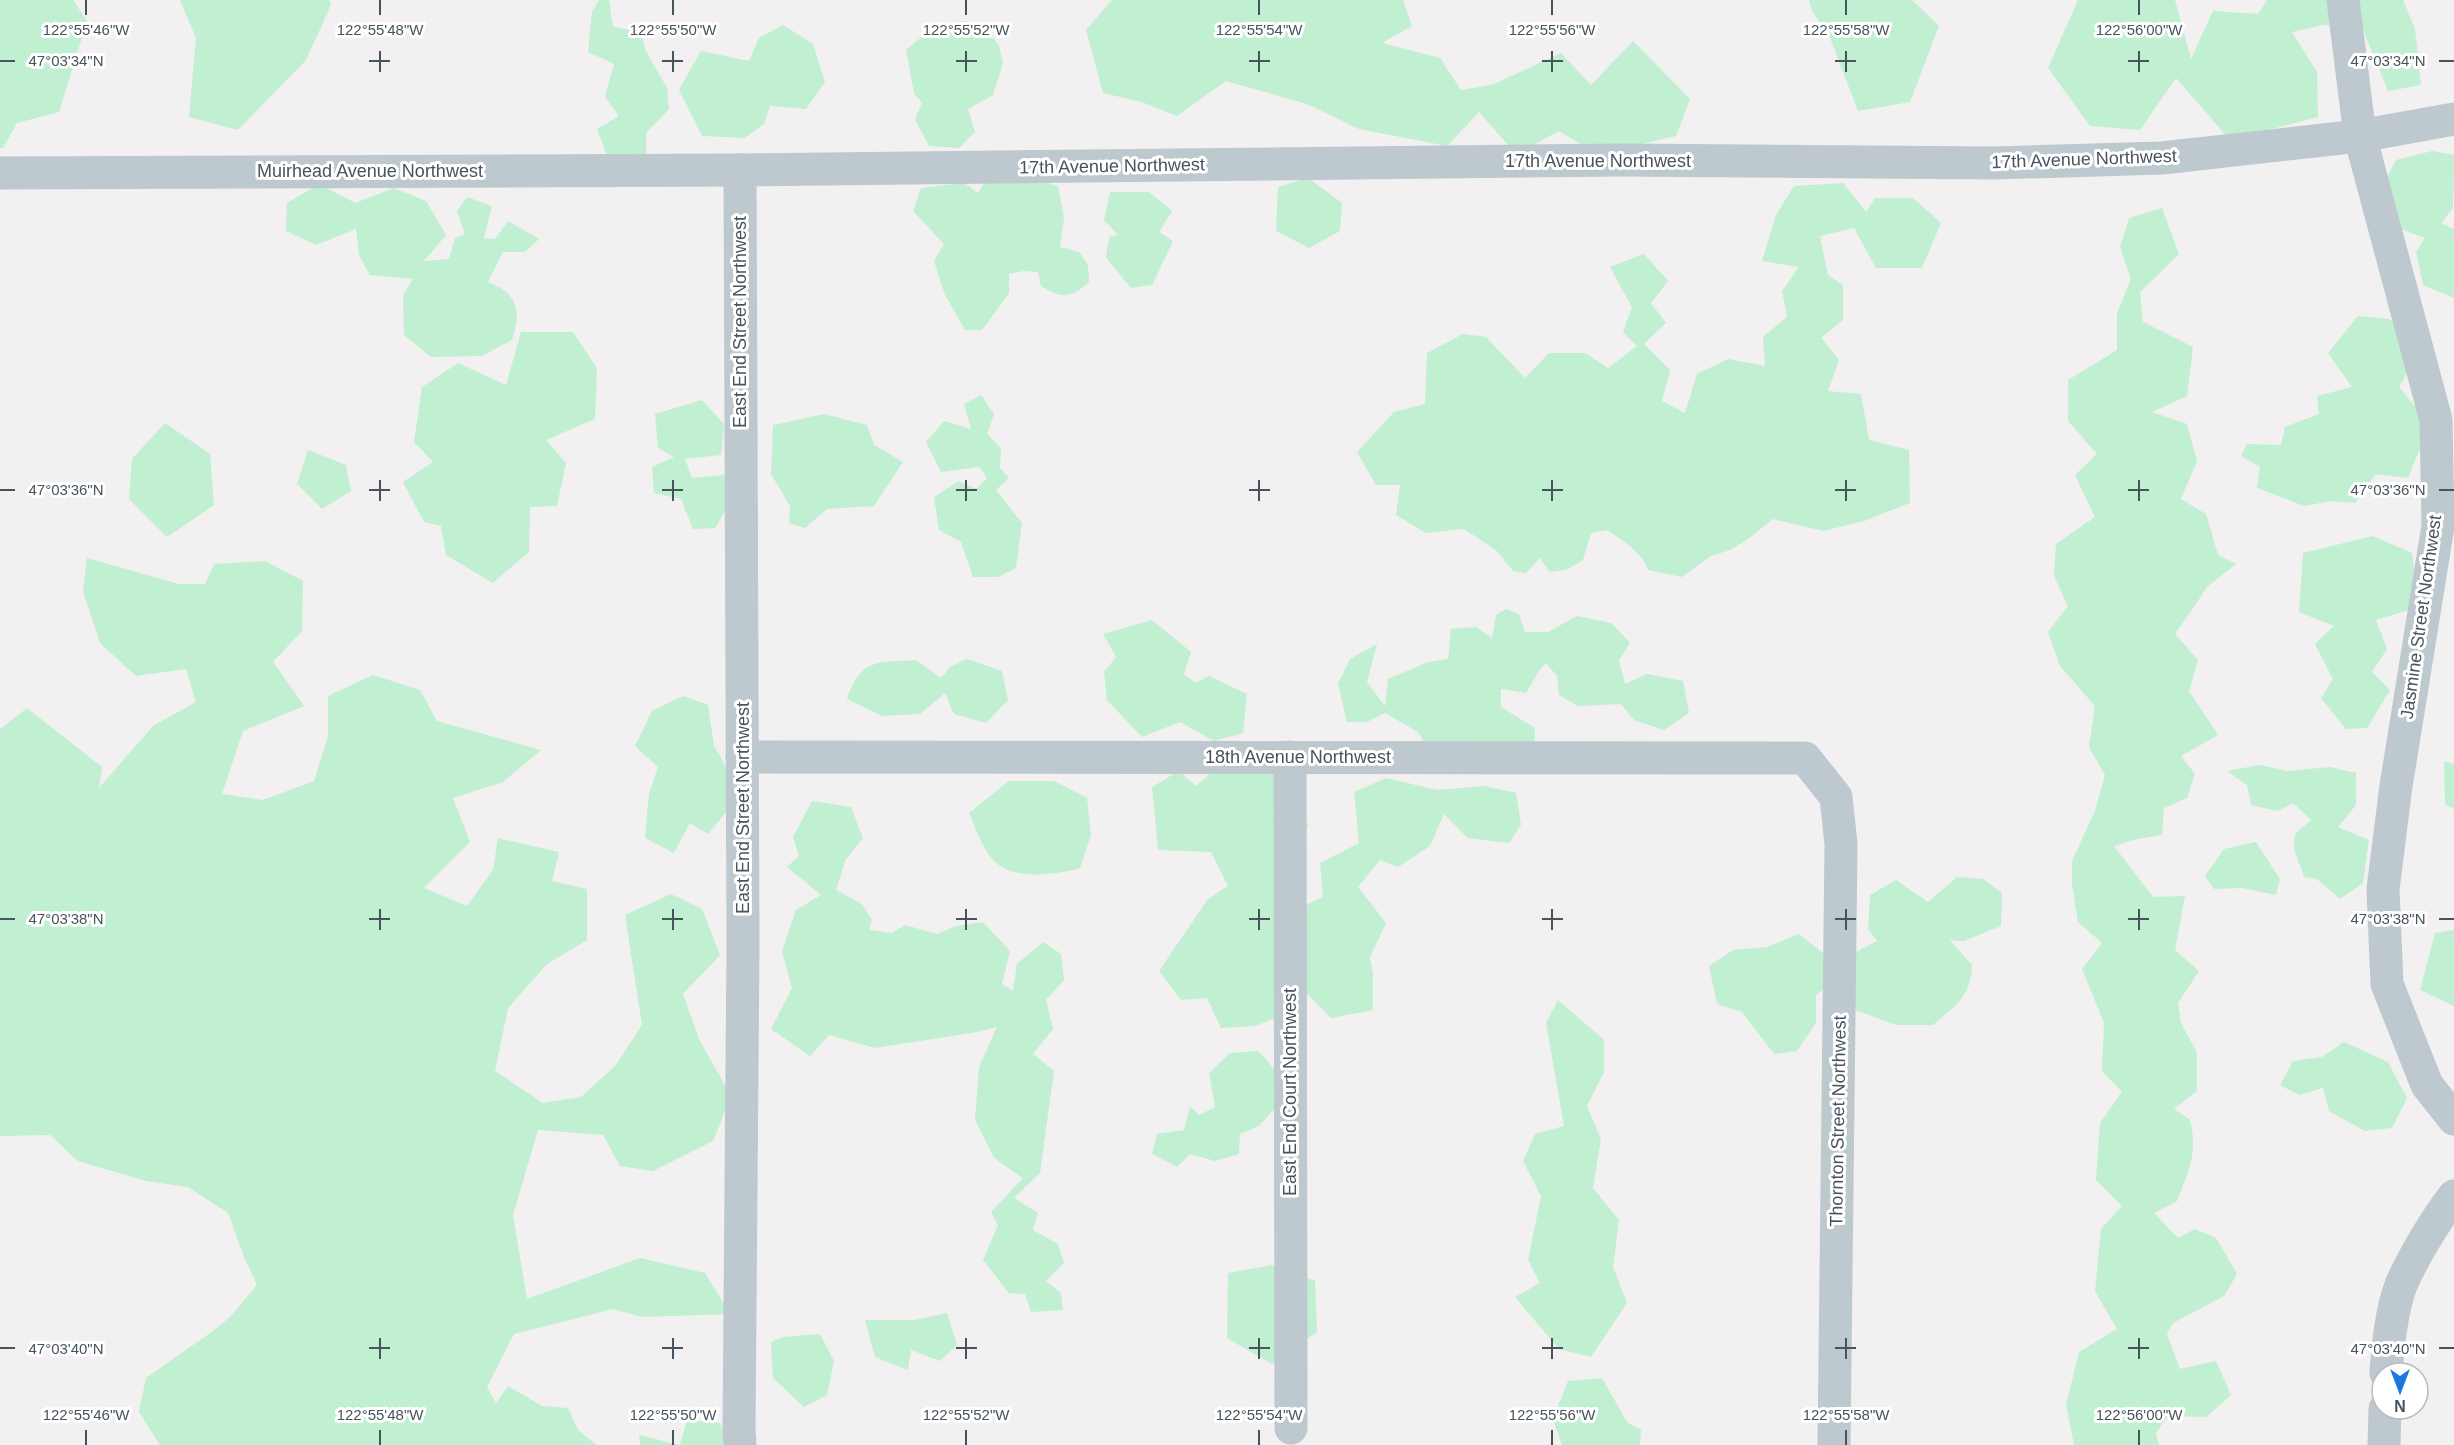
<svg xmlns="http://www.w3.org/2000/svg" width="2454" height="1445" viewBox="0 0 2454 1445" font-family="Arial,sans-serif">
  <style>
    .green { fill: #c0efd1 }
    .lines { fill: none; stroke-linecap: round; stroke-linejoin: round }
    .minor { stroke: #bec8cf; stroke-width: 33 }
    .ticks { fill: none; stroke: #48545d; stroke-width: 2 }
    .labels { text-anchor: middle; dominant-baseline: central; stroke-width: 6; stroke-linejoin: round; paint-order: stroke }
    .street-label { font-size: 18px; fill: #48545d; stroke: #fff }
    .ticks-label { font-size: 15px; text-anchor: middle; fill: #48545d; stroke: #fff; stroke-width: 6; stroke-linejoin: round; paint-order: stroke }
  </style>
  <rect width="100%" height="100%" fill="#f2f0f0"/>
  <g class="green">
    <path d="M 0,0 L 73,0 L 87,21 L 59,112 L 17,123 L 3,148 L 0,148 Z"/>
    <path d="M 180,0 L 329,0 L 331,5 L 306,60 L 238,130 L 189,117 L 196,38 Z"/>
    <path d="M 599,0 L 609,0 L 613,27 L 641,32 L 645,49 L 667,88 L 669,109 L 646,133 L 646,158 L 608,158 L 597,129 L 619,116 L 605,97 L 614,64 L 588,52 L 592,12 Z"/>
    <path d="M 1112,0 L 1403,0 L 1412,26 L 1382,43 L 1440,58 L 1461,90 L 1492,85 L 1561,53 L 1591,85 L 1633,41 L 1690,99 L 1676,136 L 1597,154 L 1559,131 L 1516,154 L 1479,112 L 1447,146 L 1359,129 L 1307,104 L 1226,81 L 1177,116 L 1142,102 L 1103,93 L 1086,30 Z"/>
    <path d="M 1809,0 L 1912,0 L 1939,26 L 1910,102 L 1858,111 L 1829,35 L 1812,11 Z"/>
    <path d="M 2078,0 L 2175,0 L 2191,59 L 2213,11 L 2258,14 L 2267,0 L 2403,0 L 2415,29 L 2421,85 L 2388,91 L 2361,25 L 2323,25 L 2292,32 L 2317,72 L 2318,117 L 2230,140 L 2176,78 L 2140,130 L 2090,126 L 2048,68 Z"/>
    <path d="M 962,21 L 979,23 L 999,45 L 1003,63 L 993,95 L 968,109 L 975,132 L 959,148 L 929,146 L 915,119 L 922,103 L 914,93 L 906,50 L 937,24 Z"/>
    <path d="M 783,25 L 813,44 L 825,82 L 806,109 L 770,106 L 764,124 L 745,138 L 702,136 L 679,90 L 701,51 L 749,61 L 759,38 Z"/>
    <path d="M 2432,151 L 2454,155 L 2453,208 L 2441,223 L 2454,229 L 2454,298 L 2423,285 L 2416,252 L 2425,238 L 2395,227 L 2382,187 L 2396,160 Z"/>
    <path d="M 1019,174 L 1058,186 L 1064,218 L 1060,247 L 1079,252 L 1088,265 L 1089,282 C 1071,298 1061,299 1041,286 L 1038,272 L 1024,271 L 1009,274 L 1009,293 L 982,330 L 965,330 L 945,295 L 934,261 L 944,244 L 913,211 L 921,188 L 964,183 L 978,193 L 985,182 Z"/>
    <path d="M 1308,178 L 1342,203 L 1340,231 L 1309,248 L 1276,231 L 1278,187 Z"/>
    <path d="M 1843,183 L 1866,212 L 1875,198 L 1913,198 L 1941,223 L 1922,268 L 1876,268 L 1854,228 L 1820,236 L 1828,275 L 1843,285 L 1843,320 L 1821,338 L 1839,360 L 1828,391 L 1861,394 L 1869,440 L 1909,450 L 1910,503 L 1864,521 L 1823,531 L 1773,519 L 1748,539 L 1730,550 L 1711,556 L 1682,577 L 1648,570 C 1642,552 1622,540 1607,530 L 1591,533 L 1583,560 L 1566,570 L 1550,572 L 1540,558 L 1526,573 L 1513,571 L 1496,550 L 1464,529 L 1426,533 L 1396,515 L 1400,485 L 1376,485 L 1357,452 L 1394,412 L 1425,404 L 1427,353 L 1463,334 L 1486,337 L 1525,378 L 1549,353 L 1585,353 L 1608,368 L 1637,346 L 1623,332 L 1632,307 L 1610,267 L 1644,254 L 1668,281 L 1651,303 L 1666,323 L 1644,344 L 1670,370 L 1662,401 L 1685,413 L 1697,374 L 1728,359 L 1765,366 L 1763,337 L 1787,317 L 1782,291 L 1799,267 L 1762,261 L 1776,215 L 1794,186 Z"/>
    <path d="M 319,184 L 355,203 L 394,188 L 426,201 L 446,235 L 424,261 L 449,259 L 455,238 L 465,234 L 457,211 L 467,197 L 492,206 L 484,238 L 495,239 L 508,221 L 539,239 L 525,252 L 503,252 L 488,282 C 493,285 501,287 505,291 C 521,305 518,322 512,340 L 482,356 L 431,357 L 404,335 L 403,295 L 413,279 L 370,275 L 359,255 L 356,229 L 316,245 L 286,231 L 287,203 Z"/>
    <path d="M 1110,192 L 1149,192 L 1172,211 L 1159,232 L 1173,241 L 1152,285 L 1131,288 L 1106,258 L 1109,237 L 1118,235 L 1104,220 Z"/>
    <path d="M 2162,208 L 2179,254 L 2140,292 L 2143,322 L 2193,347 L 2187,396 L 2152,412 L 2187,424 L 2197,461 L 2181,499 L 2206,514 L 2218,555 L 2236,564 L 2208,586 L 2175,634 L 2198,660 L 2189,691 L 2218,735 L 2181,756 L 2195,774 L 2187,798 L 2164,808 L 2162,835 L 2133,840 L 2114,846 L 2153,897 L 2185,896 L 2175,950 L 2199,971 L 2178,1003 L 2181,1023 L 2197,1053 L 2197,1091 L 2174,1109 L 2190,1120 C 2198,1153 2189,1170 2177,1201 L 2154,1213 L 2178,1238 L 2195,1229 L 2216,1238 L 2237,1274 L 2224,1296 L 2173,1323 L 2167,1334 L 2180,1369 L 2216,1361 L 2231,1395 L 2206,1417 L 2168,1416 L 2156,1433 L 2159,1445 L 2074,1445 L 2066,1405 L 2079,1352 L 2117,1329 L 2095,1291 L 2101,1229 L 2122,1206 L 2096,1180 L 2100,1123 L 2122,1092 L 2102,1071 L 2104,1023 L 2082,969 L 2102,943 L 2078,922 L 2072,884 L 2072,861 L 2095,811 L 2105,775 L 2089,747 L 2095,706 L 2060,666 L 2048,632 L 2068,606 L 2054,576 L 2056,544 L 2095,517 L 2075,475 L 2097,454 L 2068,421 L 2068,380 L 2117,350 L 2117,313 L 2131,279 L 2120,247 L 2129,218 Z"/>
    <path d="M 2358,316 L 2389,319 L 2422,346 L 2399,387 L 2430,424 L 2408,478 L 2376,474 L 2355,503 L 2331,501 L 2304,506 L 2257,488 L 2260,467 L 2241,456 L 2247,444 L 2281,445 L 2285,427 L 2319,414 L 2317,396 L 2352,387 L 2328,353 Z"/>
    <path d="M 521,332 L 573,332 L 597,368 L 595,419 L 546,440 L 566,463 L 557,506 L 530,507 L 529,552 L 493,583 L 446,555 L 441,526 L 424,522 L 403,482 L 433,462 L 414,442 L 422,387 L 458,363 L 506,385 Z"/>
    <path d="M 981,395 L 994,414 L 987,434 L 1001,448 L 1000,468 L 1009,478 L 996,490 L 1022,523 L 1016,568 L 998,577 L 973,577 L 961,542 L 939,530 L 934,497 L 959,481 L 976,489 L 987,478 L 979,467 L 941,472 L 926,442 L 944,421 L 971,429 L 964,404 Z"/>
    <path d="M 702,400 L 724,424 L 721,455 L 685,459 L 692,478 L 724,475 L 733,498 L 715,528 L 693,529 L 681,499 L 654,493 L 652,467 L 674,457 L 658,448 L 655,414 Z"/>
    <path d="M 824,414 L 867,425 L 874,445 L 903,462 L 874,506 L 827,509 L 805,528 L 789,523 L 790,506 L 771,474 L 773,425 Z"/>
    <path d="M 165,423 L 210,454 L 214,505 L 167,537 L 129,499 L 132,459 Z"/>
    <path d="M 308,450 L 346,465 L 351,491 L 322,509 L 297,484 Z"/>
    <path d="M 2373,536 L 2412,553 L 2419,607 L 2376,620 L 2387,649 L 2372,672 L 2390,690 L 2367,728 L 2346,729 L 2321,698 L 2333,679 L 2315,644 L 2334,626 L 2299,612 L 2303,553 Z"/>
    <path d="M 87,558 L 179,584 L 205,584 L 214,564 L 265,561 L 303,581 L 302,631 L 273,662 L 304,706 L 243,731 L 222,794 L 263,800 L 314,781 L 328,736 L 328,696 L 373,675 L 420,690 L 437,721 L 541,750 L 503,782 L 453,798 L 470,842 L 424,888 L 467,906 L 493,870 L 498,838 L 559,852 L 552,881 L 587,889 L 587,940 L 547,964 L 508,1008 L 495,1071 L 543,1103 L 581,1097 L 615,1066 L 642,1025 L 625,915 L 671,894 L 702,909 L 720,955 L 683,994 L 699,1039 L 731,1096 L 713,1141 L 653,1171 L 620,1166 L 603,1135 L 538,1130 L 513,1215 L 527,1299 L 640,1258 L 705,1273 L 730,1314 L 642,1317 L 613,1309 L 514,1334 L 487,1387 L 496,1403 L 508,1386 L 542,1406 L 568,1408 L 578,1430 L 597,1445 L 160,1445 L 139,1412 L 146,1378 L 213,1331 L 231,1316 L 257,1285 L 245,1259 L 228,1213 L 188,1187 L 146,1181 L 78,1161 L 50,1135 L 0,1136 L 0,729 L 27,708 L 102,767 L 99,788 L 153,726 L 196,702 L 186,669 L 136,676 L 100,643 L 83,591 Z"/>
    <path d="M 1506,609 L 1519,614 L 1525,632 L 1548,632 L 1577,616 L 1611,623 L 1630,643 L 1619,660 L 1625,684 L 1647,674 L 1683,681 L 1689,713 L 1664,730 L 1634,720 L 1621,704 L 1578,706 L 1559,695 L 1557,676 L 1546,663 L 1539,671 L 1526,693 L 1501,689 L 1501,707 L 1535,728 L 1534,748 L 1499,743 L 1466,774 L 1440,768 L 1418,732 L 1385,713 L 1367,722 L 1347,722 L 1338,684 L 1350,659 L 1377,644 L 1367,682 L 1385,706 L 1388,679 L 1428,662 L 1448,659 L 1451,629 L 1476,627 L 1492,638 L 1496,615 Z"/>
    <path d="M 1152,620 L 1191,652 L 1184,674 L 1195,683 L 1209,676 L 1247,694 L 1243,733 L 1214,741 L 1180,722 L 1142,737 L 1107,700 L 1104,672 L 1116,657 L 1103,634 Z"/>
    <path d="M 967,659 L 1002,671 L 1008,700 L 986,723 L 954,714 L 945,693 L 920,714 L 882,716 L 847,699 C 862,657 877,663 916,660 L 941,678 L 950,667 Z"/>
    <path d="M 683,696 L 708,705 L 714,746 L 731,775 L 727,811 L 708,834 L 690,823 L 674,853 L 645,838 L 649,794 L 658,767 L 635,746 L 652,711 Z"/>
    <path d="M 2444,761 L 2454,764 L 2454,809 L 2445,804 Z"/>
    <path d="M 2260,765 L 2287,771 L 2330,767 L 2356,773 L 2356,805 L 2338,827 L 2369,840 L 2363,883 L 2340,899 L 2317,879 L 2304,877 L 2294,849 L 2295,834 L 2311,820 L 2293,803 L 2278,811 L 2251,805 L 2247,785 L 2227,771 Z"/>
    <path d="M 1219,766 L 1274,772 L 1308,825 L 1298,855 L 1303,906 L 1323,897 L 1320,863 L 1359,843 L 1354,792 L 1386,778 L 1437,790 L 1484,786 L 1516,793 L 1521,825 L 1509,843 L 1468,838 L 1444,814 L 1430,846 L 1398,867 L 1380,860 L 1358,887 L 1386,923 L 1370,957 L 1373,974 L 1373,1010 L 1331,1018 L 1297,984 L 1286,1014 L 1255,1026 L 1221,1028 L 1207,998 L 1181,1000 L 1159,971 L 1208,899 L 1228,886 L 1211,852 L 1158,850 L 1152,787 L 1179,771 L 1196,786 Z"/>
    <path d="M 1009,781 L 1054,781 L 1087,798 L 1091,835 L 1080,868 C 1060,874 1017,880 999,865 C 983,853 977,830 969,813 Z"/>
    <path d="M 812,801 L 851,807 L 863,838 L 846,859 L 836,890 L 862,904 L 872,920 L 869,930 L 892,933 L 905,925 L 937,934 L 956,926 L 983,922 L 1010,951 L 1002,984 L 1013,991 L 1017,964 L 1043,942 L 1061,954 L 1064,980 L 1046,1000 L 1053,1029 L 1033,1054 L 1054,1071 L 1040,1173 L 1014,1198 L 1038,1213 L 1033,1230 L 1058,1244 L 1064,1263 L 1046,1281 L 1061,1293 L 1063,1310 L 1031,1312 L 1025,1294 L 1009,1293 L 983,1260 L 998,1225 L 991,1212 L 1023,1178 L 994,1158 L 975,1120 L 979,1067 L 997,1027 L 977,1032 L 875,1048 L 829,1035 L 810,1056 L 771,1029 L 792,988 L 782,951 L 796,910 L 821,895 L 787,867 L 799,856 L 793,837 Z"/>
    <path d="M 2256,842 L 2280,879 L 2276,895 L 2242,888 L 2214,889 L 2205,876 L 2224,849 Z"/>
    <path d="M 1957,877 L 1983,879 L 2002,893 L 2001,926 L 1964,941 L 1950,940 L 1972,965 C 1971,997 1956,1005 1933,1025 L 1896,1025 L 1853,1009 L 1828,986 L 1816,995 L 1816,1023 L 1797,1051 L 1774,1054 L 1742,1012 L 1717,1004 L 1709,966 L 1733,950 L 1767,947 L 1799,934 L 1824,954 L 1850,955 L 1877,941 L 1868,929 L 1870,895 L 1896,880 L 1928,902 Z"/>
    <path d="M 2454,930 L 2454,1006 L 2420,990 L 2435,933 Z"/>
    <path d="M 1558,1000 L 1604,1040 L 1604,1072 L 1587,1106 L 1601,1139 L 1593,1188 L 1619,1220 L 1613,1267 L 1627,1303 L 1591,1357 L 1559,1349 L 1515,1297 L 1540,1283 L 1528,1260 L 1541,1196 L 1523,1161 L 1535,1134 L 1564,1126 L 1546,1023 Z"/>
    <path d="M 2344,1042 L 2388,1062 L 2407,1098 L 2392,1128 L 2365,1131 L 2329,1111 L 2323,1088 L 2299,1095 L 2280,1085 L 2293,1061 L 2322,1057 Z"/>
    <path d="M 1258,1051 L 1281,1076 L 1281,1102 L 1259,1126 L 1240,1134 L 1239,1154 L 1215,1161 L 1190,1154 L 1177,1167 L 1152,1154 L 1157,1134 L 1184,1130 L 1190,1106 L 1199,1115 L 1215,1107 L 1209,1073 L 1230,1053 Z"/>
    <path d="M 1272,1265 L 1315,1281 L 1317,1332 L 1272,1364 L 1227,1338 L 1228,1273 Z"/>
    <path d="M 947,1313 L 957,1345 L 940,1361 L 911,1350 L 908,1370 L 875,1357 L 865,1320 L 915,1320 Z"/>
    <path d="M 820,1334 L 834,1361 L 827,1395 L 804,1407 L 773,1378 L 771,1342 L 783,1337 Z"/>
    <path d="M 1602,1378 L 1627,1422 L 1641,1430 L 1640,1445 L 1562,1445 L 1553,1419 L 1568,1381 Z"/>
    <path d="M 687,1420 L 720,1423 L 727,1445 L 640,1445 L 639,1435 L 680,1445 Z"/>
  </g>
  <g class="lines">
    <g class="minor">
      <path d="M 2343,0 L 2360,136 L 2436,420 L 2438,526 L 2396,786 L 2383,889 L 2387,984 L 2427,1085 L 2454,1119"/>
      <path d="M 740,170 L 743,945 L 739,1429 L 740,1445"/>
      <path d="M 0,173 L 740,170 L 1622,160 L 1994,163 L 2162,158 L 2360,136 L 2454,119"/>
      <path d="M 742,757 L 1805,758 L 1836,797 L 1841,844 L 1834,1445"/>
      <path d="M 1290,757 L 1291,1428"/>
      <path d="M 2386,1373 C 2388,1345 2391,1312 2401,1285 C 2412,1259 2436,1219 2454,1196"/>
      <path d="M 2384,1445 L 2385,1409"/>
    </g>
  </g>
  <path class="ticks" d="M 86,0 L 86,15M 380,0 L 380,15M 673,0 L 673,15M 966,0 L 966,15M 1259,0 L 1259,15M 1552,0 L 1552,15M 1846,0 L 1846,15M 2139,0 L 2139,15M 380,51 L 380,72M 673,51 L 673,72M 966,51 L 966,72M 1259,51 L 1259,72M 1552,51 L 1552,72M 1846,51 L 1846,72M 2139,51 L 2139,72M 0,61 L 15,61M 369,61 L 390,61M 662,61 L 683,61M 956,61 L 977,61M 1249,61 L 1270,61M 1542,61 L 1563,61M 1835,61 L 1856,61M 2128,61 L 2149,61M 2439,61 L 2454,61M 380,480 L 380,501M 673,480 L 673,501M 966,480 L 966,501M 1259,480 L 1259,501M 1552,480 L 1552,501M 1846,480 L 1846,501M 2139,480 L 2139,501M 0,490 L 15,490M 369,490 L 390,490M 662,490 L 683,490M 956,490 L 977,490M 1249,490 L 1270,490M 1542,490 L 1563,490M 1835,490 L 1856,490M 2128,490 L 2149,490M 2439,490 L 2454,490M 380,909 L 380,930M 673,909 L 673,930M 966,909 L 966,930M 1259,909 L 1259,930M 1552,909 L 1552,930M 1846,909 L 1846,930M 2139,909 L 2139,930M 0,919 L 15,919M 369,919 L 390,919M 662,919 L 683,919M 956,919 L 977,919M 1249,919 L 1270,919M 1542,919 L 1563,919M 1835,919 L 1856,919M 2128,919 L 2149,919M 2439,919 L 2454,919M 380,1338 L 380,1359M 673,1338 L 673,1359M 966,1338 L 966,1359M 1259,1338 L 1259,1359M 1552,1338 L 1552,1359M 1846,1338 L 1846,1359M 2139,1338 L 2139,1359M 0,1348 L 15,1348M 369,1348 L 390,1348M 662,1348 L 683,1348M 956,1348 L 977,1348M 1249,1348 L 1270,1348M 1542,1348 L 1563,1348M 1835,1348 L 1856,1348M 2128,1348 L 2149,1348M 2439,1348 L 2454,1348M 86,1430 L 86,1445M 380,1430 L 380,1445M 673,1430 L 673,1445M 966,1430 L 966,1445M 1259,1430 L 1259,1445M 1552,1430 L 1552,1445M 1846,1430 L 1846,1445M 2139,1430 L 2139,1445"/>
  <g class="labels">
    <g class="street-label">
      <text transform="translate(2084 159) rotate(-2)">17th Avenue Northwest</text>
      <text x="1598" y="161">17th Avenue Northwest</text>
      <text transform="translate(1112 166) rotate(-1)">17th Avenue Northwest</text>
      <text x="370" y="171">Muirhead Avenue Northwest</text>
      <text transform="translate(740 322) rotate(-90)">East End Street Northwest</text>
      <text transform="translate(2421 617) rotate(-82)">Jasmine Street Northwest</text>
      <text x="1298" y="757">18th Avenue Northwest</text>
      <text transform="translate(743 808) rotate(-90)">East End Street Northwest</text>
      <text transform="translate(1290 1092) rotate(-90)">East End Court Northwest</text>
      <text transform="translate(1838 1121) rotate(-89)">Thornton Street Northwest</text>
    </g>
  </g>
  <g class="ticks-label">
    <text x="86" y="35">122°55'46"W</text>
    <text x="380" y="35">122°55'48"W</text>
    <text x="673" y="35">122°55'50"W</text>
    <text x="966" y="35">122°55'52"W</text>
    <text x="1259" y="35">122°55'54"W</text>
    <text x="1552" y="35">122°55'56"W</text>
    <text x="1846" y="35">122°55'58"W</text>
    <text x="2139" y="35">122°56'00"W</text>
    <text x="2388" y="66">47°03'34"N</text>
    <text x="66" y="66">47°03'34"N</text>
    <text x="2388" y="495">47°03'36"N</text>
    <text x="66" y="495">47°03'36"N</text>
    <text x="2388" y="924">47°03'38"N</text>
    <text x="66" y="924">47°03'38"N</text>
    <text x="2388" y="1354">47°03'40"N</text>
    <text x="66" y="1354">47°03'40"N</text>
    <text x="86" y="1420">122°55'46"W</text>
    <text x="380" y="1420">122°55'48"W</text>
    <text x="673" y="1420">122°55'50"W</text>
    <text x="966" y="1420">122°55'52"W</text>
    <text x="1259" y="1420">122°55'54"W</text>
    <text x="1552" y="1420">122°55'56"W</text>
    <text x="1846" y="1420">122°55'58"W</text>
    <text x="2139" y="1420">122°56'00"W</text>
  </g>
  <g transform="translate(2400 1391) rotate(180)"><circle r="28" fill="#ffffff" stroke="#b6bbbe" stroke-width="1.5"/>
  <path d="M0-4.5L10 22L0 15L-10 22Z" fill="#1c77e1"/>
  <text y="-9" font-size="16" font-weight="bold" text-anchor="middle" fill="#48545d">N</text>
  </g>
</svg>
